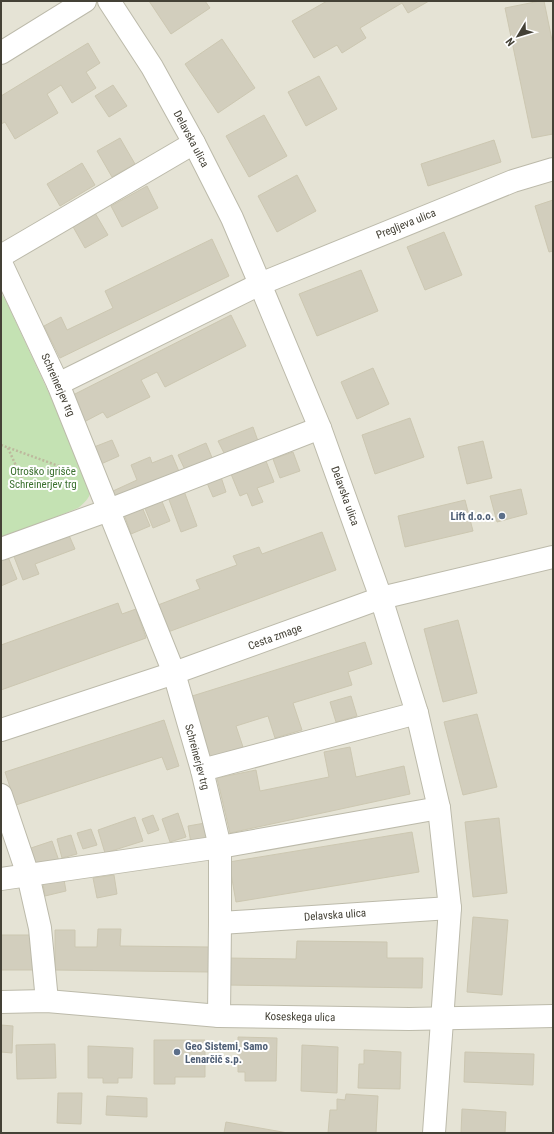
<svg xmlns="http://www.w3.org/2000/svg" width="554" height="1134" viewBox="0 0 554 1134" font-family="'Roboto Condensed',sans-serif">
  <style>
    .residential { fill: #e5e3d5 }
    .green { fill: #c4e2b3 }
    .building { fill: #d2cebd; stroke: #ccc7b1 }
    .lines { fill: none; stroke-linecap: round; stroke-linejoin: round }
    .minor-casing { stroke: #bcbaaa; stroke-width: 24 }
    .path { stroke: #bdb89d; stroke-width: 2.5; stroke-dasharray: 2 2; stroke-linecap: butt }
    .minor { stroke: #fff; stroke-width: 22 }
    .service-dot { fill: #5c6f8a; stroke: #fff; stroke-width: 1.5 }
    .labels { text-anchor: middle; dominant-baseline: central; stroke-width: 4; stroke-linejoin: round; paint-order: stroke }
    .street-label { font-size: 11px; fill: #444136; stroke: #fff }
    .park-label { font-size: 11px; fill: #3b702f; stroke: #fff }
    .service-label { font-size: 11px; font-weight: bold; fill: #4e5e75; stroke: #fff; text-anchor: end }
  </style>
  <rect width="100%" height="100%" fill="#f2f0e7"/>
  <rect class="residential" x="1" y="1" width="552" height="1132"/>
  <path class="green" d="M 1,293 L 6,301 L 90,481 C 92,495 89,499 78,508 L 1,539 Z"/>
  <g class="building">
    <path d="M 149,1 L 205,1 L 210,8 L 171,34 Z"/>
    <path d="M 327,1 L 429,1 L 408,13 L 402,3 L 360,28 L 366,38 L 342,53 L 337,45 L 314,58 L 292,21 Z"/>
    <path d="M 540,1 L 544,1 L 553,45 L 553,134 L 532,138 L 505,8 Z"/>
    <path d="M 222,39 L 255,88 L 218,113 L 185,64 Z"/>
    <path d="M 88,43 L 100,63 L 86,72 L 96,88 L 72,103 L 61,85 L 47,94 L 58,113 L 15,139 L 5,122 L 1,124 L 1,96 Z"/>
    <path d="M 319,76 L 337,109 L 306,126 L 288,92 Z"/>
    <path d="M 113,85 L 127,106 L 109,117 L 95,96 Z"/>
    <path d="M 264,115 L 287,156 L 249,177 L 226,136 Z"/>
    <path d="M 120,138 L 135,164 L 112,177 L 97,151 Z"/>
    <path d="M 494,140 L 501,162 L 428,186 L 421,164 Z"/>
    <path d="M 82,163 L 95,185 L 60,206 L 47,184 Z"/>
    <path d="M 297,175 L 316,211 L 277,232 L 258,196 Z"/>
    <path d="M 147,186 L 158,208 L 122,227 L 111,206 Z"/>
    <path d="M 553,200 L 553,251 L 549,252 L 535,206 Z"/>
    <path d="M 95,213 L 108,235 L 85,248 L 72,225 Z"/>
    <path d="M 444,232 L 462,275 L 425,290 L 407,247 Z"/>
    <path d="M 212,239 L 229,276 L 60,358 L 44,326 L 61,317 L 67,330 L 113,308 L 105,291 Z"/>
    <path d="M 361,270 L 378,311 L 317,336 L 299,294 Z"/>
    <path d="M 231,315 L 246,346 L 165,387 L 157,372 L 141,380 L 150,397 L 107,418 L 103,412 L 84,422 L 71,396 Z"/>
    <path d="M 373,368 L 389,404 L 357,419 L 341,382 Z"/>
    <path d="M 410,418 L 424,457 L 375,474 L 362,435 Z"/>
    <path d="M 253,427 L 258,441 L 225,455 L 218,441 Z"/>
    <path d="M 112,440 L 119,456 L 101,464 L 94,447 Z"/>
    <path d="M 483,441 L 492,478 L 467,484 L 458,447 Z"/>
    <path d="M 206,443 L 213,460 L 186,472 L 178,455 Z"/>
    <path d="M 293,452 L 300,471 L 280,478 L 273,459 Z"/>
    <path d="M 172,455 L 180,474 L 117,501 L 113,491 L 137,480 L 131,465 L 150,457 L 152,463 Z"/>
    <path d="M 266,461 L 274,482 L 257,488 L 263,502 L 252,506 L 247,493 L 240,496 L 231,474 Z"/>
    <path d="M 221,477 L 226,492 L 213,497 L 207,483 Z"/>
    <path d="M 521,489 L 527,514 L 497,522 L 490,496 Z"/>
    <path d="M 184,491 L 197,526 L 181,532 L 168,497 Z"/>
    <path d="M 161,499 L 170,521 L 153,528 L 144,506 Z"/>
    <path d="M 465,500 L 473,531 L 405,547 L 398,516 Z"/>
    <path d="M 142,507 L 150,526 L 131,534 L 124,514 Z"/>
    <path d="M 322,532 L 336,570 L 168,632 L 158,605 L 200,589 L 196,580 L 237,565 L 233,556 L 259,547 L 262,554 Z"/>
    <path d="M 68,533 L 75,549 L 35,564 L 39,574 L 23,580 L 13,554 Z"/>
    <path d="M 8,557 L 17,579 L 1,586 L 1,560 Z"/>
    <path d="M 118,603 L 122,614 L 136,609 L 146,638 L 1,690 L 1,645 Z"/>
    <path d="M 458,620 L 477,693 L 443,702 L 424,629 Z"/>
    <path d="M 365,642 L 372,664 L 348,672 L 352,685 L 293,703 L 302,730 L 275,738 L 268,716 L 236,726 L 243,747 L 208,758 L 189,697 Z"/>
    <path d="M 351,696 L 357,716 L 336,722 L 330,702 Z"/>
    <path d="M 477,714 L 497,787 L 463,795 L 444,722 Z"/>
    <path d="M 164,720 L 179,766 L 167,770 L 162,757 L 16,805 L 5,772 Z"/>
    <path d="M 350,747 L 356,777 L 404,766 L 410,794 L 230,833 L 217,778 L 256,770 L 260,791 L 329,777 L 324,752 Z"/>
    <path d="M 178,813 L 186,837 L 170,842 L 162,819 Z"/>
    <path d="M 153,815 L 159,830 L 148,834 L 142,819 Z"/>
    <path d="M 135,817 L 143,841 L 105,853 L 98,830 Z"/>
    <path d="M 499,818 L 507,893 L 473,897 L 465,822 Z"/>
    <path d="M 205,823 L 208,840 L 191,843 L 188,826 Z"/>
    <path d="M 91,829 L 97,845 L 83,849 L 77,833 Z"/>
    <path d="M 412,832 L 419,872 L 236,902 L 229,862 Z"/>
    <path d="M 71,835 L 77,854 L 62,858 L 57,839 Z"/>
    <path d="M 52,841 L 59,861 L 37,868 L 31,848 Z"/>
    <path d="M 63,874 L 66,891 L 45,896 L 42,878 Z"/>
    <path d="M 114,875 L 117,894 L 97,898 L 93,878 Z"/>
    <path d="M 473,917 L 508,920 L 502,995 L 467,992 Z"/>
    <path d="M 98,929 L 121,929 L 120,946 L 209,947 L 209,972 L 55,970 L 55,930 L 75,930 L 75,947 L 97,947 Z"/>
    <rect x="1" y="935" width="32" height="35"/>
    <path d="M 297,941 L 387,942 L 387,958 L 423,958 L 422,988 L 226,985 L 226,958 L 296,959 Z"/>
    <path d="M 1,1025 L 13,1026 L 12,1053 L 1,1052 Z"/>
    <path d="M 238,1037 L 277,1038 L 276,1081 L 245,1081 L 245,1072 L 238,1072 Z"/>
    <path d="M 154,1040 L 205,1040 L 205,1077 L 175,1077 L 175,1084 L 154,1084 Z"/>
    <path d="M 55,1044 L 56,1078 L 17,1079 L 16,1045 Z"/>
    <path d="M 302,1045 L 338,1047 L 337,1093 L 301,1091 Z"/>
    <path d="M 88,1046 L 133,1048 L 132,1078 L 118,1078 L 118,1083 L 103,1083 L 103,1078 L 88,1078 Z"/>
    <path d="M 364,1050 L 401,1052 L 400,1089 L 358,1088 L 359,1064 L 364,1064 Z"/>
    <path d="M 465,1052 L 534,1054 L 533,1085 L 464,1082 Z"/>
    <path d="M 58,1093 L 82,1093 L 81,1124 L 57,1123 Z"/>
    <path d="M 346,1094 L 378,1096 L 376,1133 L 328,1133 L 330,1110 L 337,1110 L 337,1099 L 345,1100 Z"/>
    <path d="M 107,1096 L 147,1098 L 147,1117 L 106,1115 Z"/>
    <path d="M 462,1109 L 506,1112 L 505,1133 L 461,1133 Z"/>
    <path d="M 226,1122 L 288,1133 L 224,1133 Z"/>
  </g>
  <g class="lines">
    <g class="minor-casing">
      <g id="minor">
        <path d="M 109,1 L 152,67 L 194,143 L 232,218 L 260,284 L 320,428 L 381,598 L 417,713 L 439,808 L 450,908 L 434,1133"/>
        <path d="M 1,53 L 85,1"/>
        <path d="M 1,256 L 194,143"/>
        <path d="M 1,263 L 58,384 L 174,673 L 202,770 L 220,847 L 220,923 L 219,1016"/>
        <path d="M 58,384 L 260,284 L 513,181 L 553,169"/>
        <path d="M 1,549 L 109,510 L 320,428"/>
        <path d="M 1,730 L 174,673 L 381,598 L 553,557"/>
        <path d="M 202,770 L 417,713"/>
        <path d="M 1,795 L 28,875 L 40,928 L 47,1001"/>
        <path d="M 1,879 L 220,847 L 439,808"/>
        <path d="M 220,923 L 450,908"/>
        <path d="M 1,1002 L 47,1001 L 219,1016 L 409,1019 L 553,1016"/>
      </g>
    </g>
    <g class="path">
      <path d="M 1,445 L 67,469"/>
      <path d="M 8,448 L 25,486"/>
    </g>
    <use href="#minor" class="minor"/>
  </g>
  <g class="service-dot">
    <circle cx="502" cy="516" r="4"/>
    <circle cx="177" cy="1052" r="4"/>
  </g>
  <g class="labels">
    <g class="street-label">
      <text transform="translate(191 139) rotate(62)">Delavska ulica</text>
      <text transform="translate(406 224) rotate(-22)">Pregljeva ulica</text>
      <text transform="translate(58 385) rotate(66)">Schreinerjev trg</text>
      <text transform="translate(345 496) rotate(70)">Delavska ulica</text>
      <text transform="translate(275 637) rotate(-20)">Cesta zmage</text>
      <text transform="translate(197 757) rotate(75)">Schreinerjev trg</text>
      <text transform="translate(335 915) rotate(-4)">Delavska ulica</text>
      <text transform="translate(300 1017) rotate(1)">Koseskega ulica</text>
    </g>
    <g class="park-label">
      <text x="43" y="471">Otroško igrišče<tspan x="43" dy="13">Schreinerjev trg</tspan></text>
    </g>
    <g class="service-label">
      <text x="494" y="516">Lift d.o.o.</text>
      <text x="185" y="1046" text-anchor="start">Geo Sistemi, Samo<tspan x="185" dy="13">Lenarčič s.p.</tspan></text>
    </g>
  </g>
  <rect width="554" height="1134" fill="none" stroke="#444136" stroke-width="4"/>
  <g transform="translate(518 36) rotate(232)" stroke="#ffffff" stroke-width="3" paint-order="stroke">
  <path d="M0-3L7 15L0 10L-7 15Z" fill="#444136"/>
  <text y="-6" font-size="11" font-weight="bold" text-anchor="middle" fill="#444136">N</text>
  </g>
</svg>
